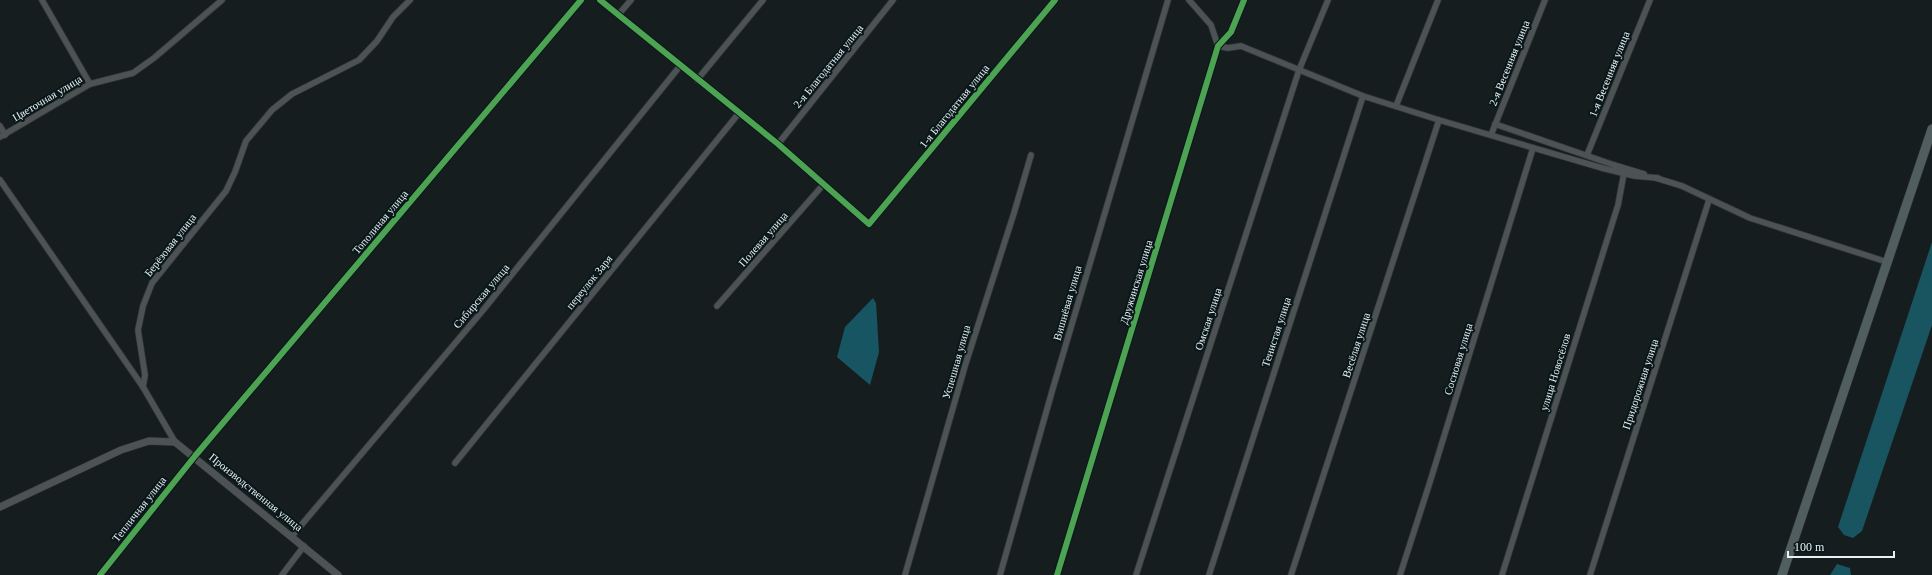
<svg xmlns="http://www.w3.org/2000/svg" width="1932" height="575" viewBox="0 0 1932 575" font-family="'Times New Roman',serif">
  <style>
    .forest { fill: #195461 }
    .water { fill: #175562 }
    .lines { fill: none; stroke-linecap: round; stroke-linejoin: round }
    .minor-casing { stroke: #34393b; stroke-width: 7 }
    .tertiary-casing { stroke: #34393b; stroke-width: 8 }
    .primary-casing { stroke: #34393b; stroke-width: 10 }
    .minor { stroke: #4d5254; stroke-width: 5.5 }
    .tertiary { stroke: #4d5254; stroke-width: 7 }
    .primary { stroke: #515e60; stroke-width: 9 }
    .cycleway-casing { stroke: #09171a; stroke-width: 8 }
    .cycleway { stroke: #4ca352; stroke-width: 6 }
    .labels { text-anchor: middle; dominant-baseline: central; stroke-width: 4; stroke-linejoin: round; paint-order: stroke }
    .street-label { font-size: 11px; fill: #e8f1f3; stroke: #09171a }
  </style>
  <rect width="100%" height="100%" fill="#161d1f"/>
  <g class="forest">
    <path d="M 1932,242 L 1932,325 L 1862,531 L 1853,538 L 1844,535 L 1838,527 Z"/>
    <path d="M 1837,564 L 1850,568 L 1851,575 L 1830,575 Z"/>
  </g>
  <path class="water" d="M 873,298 L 876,303 L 879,352 L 870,385 L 837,357 L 845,327 Z"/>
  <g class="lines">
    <g class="minor-casing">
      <g id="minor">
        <path d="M 42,0 L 90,84"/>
        <path d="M 600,0 L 778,144 L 869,224 L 1055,0"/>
        <path d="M 1189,0 L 1211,25 L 1218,46 L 1228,48 L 1241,46 L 1363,96 L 1439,120 L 1602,168 L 1635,176 L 1658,178"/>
        <path d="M 619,14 L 631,0"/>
        <path d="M 697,80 L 763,0"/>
        <path d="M 1396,106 L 1438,0"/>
        <path d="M 1495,124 L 1614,165 L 1644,174"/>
        <path d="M 0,126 L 5,135"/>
        <path d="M 1491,135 L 1545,0"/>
        <path d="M 0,137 L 90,84 L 133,73 L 154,58 L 222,0"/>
        <path d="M 778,144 L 893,0"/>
        <path d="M 1587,155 L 1650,0"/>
        <path d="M 1656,178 L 1682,186 L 1750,218 L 1887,262"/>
        <path d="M 0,180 L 143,387 L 175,442"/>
        <path d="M 717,306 L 823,185"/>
        <path d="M 143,387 L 145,375 L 138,330 L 143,306 L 152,283 L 226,191 L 235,172 L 246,141 L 272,110 L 292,94 L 359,60 L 377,41 L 393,17 L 410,0"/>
        <path d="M 455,463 L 739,113"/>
        <path d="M 292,536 L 484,309 L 680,66"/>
        <path d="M 100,575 L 195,456 L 581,0"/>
        <path d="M 282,575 L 304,546"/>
        <path d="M 905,575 L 965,366 L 1014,213 L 1031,155"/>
        <path d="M 1000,575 L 1053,388 L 1168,0"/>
        <path d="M 1057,575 L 1218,46 L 1231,32 L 1244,0"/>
        <path d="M 1136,575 L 1299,70 L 1328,0"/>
        <path d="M 1209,575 L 1363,96"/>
        <path d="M 1291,575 L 1439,120"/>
        <path d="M 1400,575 L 1429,485 L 1533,148"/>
        <path d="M 1502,575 L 1618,205 L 1624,173 L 1614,165"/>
        <path d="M 1590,575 L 1709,200"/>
      </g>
    </g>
    <g class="tertiary-casing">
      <path id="tertiary" d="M 0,507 L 121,450 L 149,441 L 175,442 L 338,575"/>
    </g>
    <g class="primary-casing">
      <path id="primary" d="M 1782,575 L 1932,129"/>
    </g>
    <use href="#minor" class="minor"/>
    <use href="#tertiary" class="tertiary"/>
    <use href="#primary" class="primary"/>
    <g class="cycleway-casing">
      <g id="cycleway">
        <path d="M 600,0 L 778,144 L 869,224 L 1055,0"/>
        <path d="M 100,575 L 195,456 L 581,0"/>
        <path d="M 1057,575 L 1218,46 L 1231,32 L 1244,0"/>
      </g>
    </g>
    <use href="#cycleway" class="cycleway"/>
  </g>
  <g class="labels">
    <g class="street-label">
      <text transform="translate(1509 63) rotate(-68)">2-я Весенняя улица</text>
      <text transform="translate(828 66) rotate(-51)">2-я Благодатная улица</text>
      <text transform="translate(1609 74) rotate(-68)">1-я Весенняя улица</text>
      <text transform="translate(47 98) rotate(-31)">Цветочная улица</text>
      <text transform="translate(954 106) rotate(-51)">1-я Благодатная улица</text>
      <text transform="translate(380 222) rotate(-50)">Тополиная улица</text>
      <text transform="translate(763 239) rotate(-49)">Полевая улица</text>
      <text transform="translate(170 245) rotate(-52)">Берёзовая улица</text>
      <text transform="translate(589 282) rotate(-51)">переулок Заря</text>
      <text transform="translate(1136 282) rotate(-73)">Дружинская улица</text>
      <text transform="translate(481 296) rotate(-50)">Сибирская улица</text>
      <text transform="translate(1067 303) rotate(-74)">Вишнёвая улица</text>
      <text transform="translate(1208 319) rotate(-72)">Омская улица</text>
      <text transform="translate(1276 332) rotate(-72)">Тенистая улица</text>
      <text transform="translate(1356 345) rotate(-72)">Весёлая улица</text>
      <text transform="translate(1458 359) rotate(-73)">Сосновая улица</text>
      <text transform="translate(956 362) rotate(-74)">Успешная улица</text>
      <text transform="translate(1555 372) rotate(-73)">улица Новосёлов</text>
      <text transform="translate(1640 384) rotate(-72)">Придорожная улица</text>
      <text transform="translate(256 492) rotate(39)">Производственная улица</text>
      <text transform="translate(139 509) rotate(-52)">Тепличная улица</text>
    </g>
  </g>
  <path d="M1788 551v6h106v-6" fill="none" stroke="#e8f1f3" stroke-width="2"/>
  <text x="1794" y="551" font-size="12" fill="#e8f1f3" stroke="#09171a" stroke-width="3" paint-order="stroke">100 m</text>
</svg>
